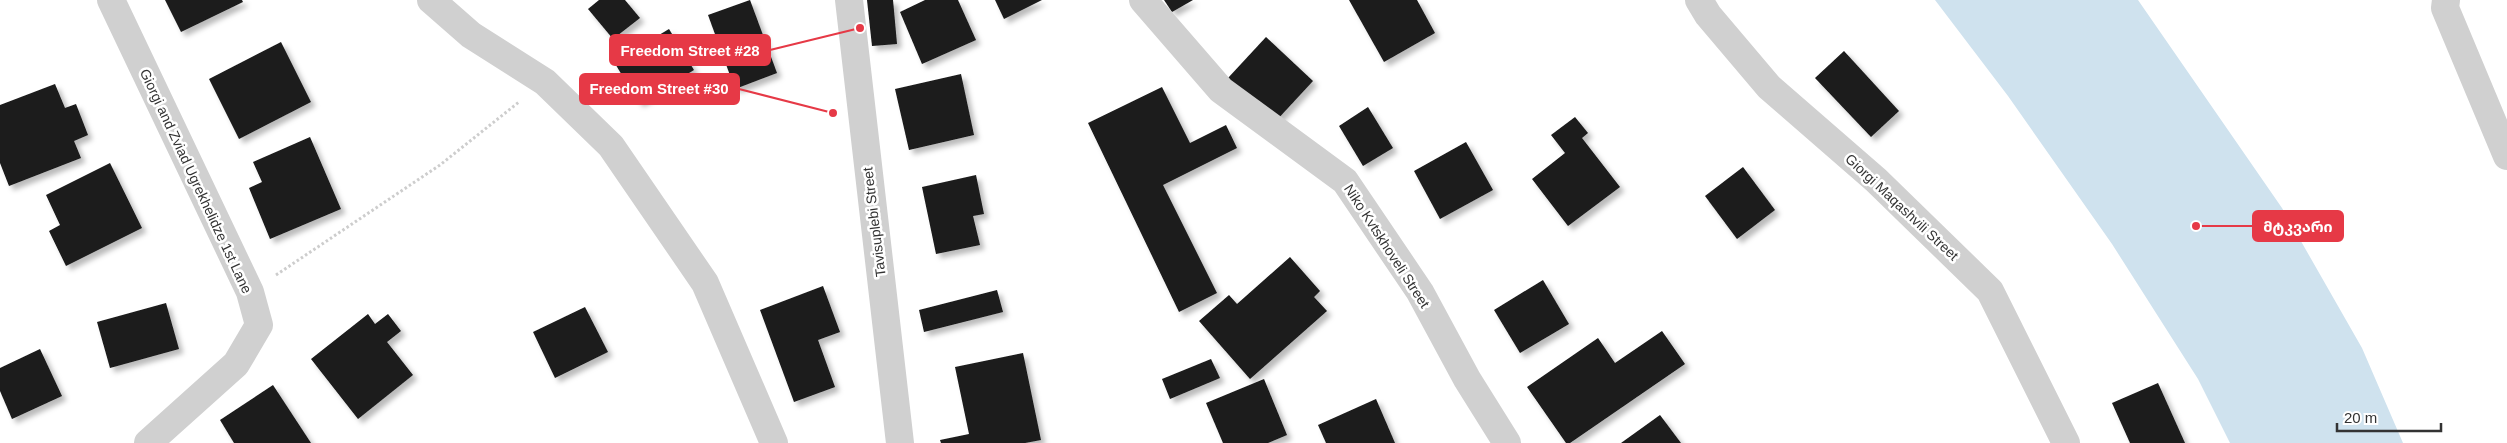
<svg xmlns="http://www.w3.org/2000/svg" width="2507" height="443" viewBox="0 0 2507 443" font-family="Arial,'Noto Sans Georgian',sans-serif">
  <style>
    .water { fill: #cfe2ee }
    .building { fill: #1a1a1a; filter: url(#shadow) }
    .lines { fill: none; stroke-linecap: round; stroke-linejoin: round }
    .path { stroke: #cdcdcd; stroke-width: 3; stroke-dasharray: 2.5 2.5; stroke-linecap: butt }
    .minor { stroke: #d0d0d0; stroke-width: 28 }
    .tertiary { stroke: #d0d0d0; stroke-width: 28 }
    .labels { text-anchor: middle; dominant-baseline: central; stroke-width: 5; stroke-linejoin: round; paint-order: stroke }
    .street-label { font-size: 14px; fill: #333; stroke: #fff }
    .leader { fill: none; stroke: #e63946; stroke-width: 2 }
    .callout-dot { fill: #e63946; stroke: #fff; stroke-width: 2 }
    .callout { fill: #e63946; stroke: #e63946; stroke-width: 2 }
    .callout-label { font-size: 15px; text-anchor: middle; font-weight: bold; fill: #fff }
  </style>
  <defs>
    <filter id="shadow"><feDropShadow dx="4.5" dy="4.5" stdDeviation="2.5" flood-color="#0004"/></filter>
  </defs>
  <rect width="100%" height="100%" fill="#fff"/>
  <path class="water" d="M 1935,0 L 2138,0 L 2282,208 L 2362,348 L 2403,443 L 2230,443 L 2198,379 L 2112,244 L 2008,96 Z"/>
  <g class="building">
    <path d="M 165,0 L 242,0 L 243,2 L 181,32 Z"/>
    <path d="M 599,0 L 625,0 L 640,18 L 613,39 L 588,9 Z"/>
    <path d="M 750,0 L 777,73 L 735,89 L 708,15 Z"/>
    <path d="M 867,0 L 893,0 L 897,44 L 872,46 Z"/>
    <path d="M 925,0 L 958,0 L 976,40 L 922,64 L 900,12 Z"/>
    <path d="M 995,0 L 1042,0 L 1004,19 Z"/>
    <path d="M 1164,0 L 1193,0 L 1172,12 Z"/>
    <path d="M 1349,0 L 1417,0 L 1435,33 L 1384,62 Z"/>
    <path d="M 669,29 L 694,70 L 639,103 L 614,62 Z"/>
    <path d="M 1266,37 L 1313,81 L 1275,122 L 1228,78 Z"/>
    <path d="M 281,42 L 311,102 L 239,139 L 209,79 Z"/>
    <path d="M 1844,51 L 1899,111 L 1871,137 L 1815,78 Z"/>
    <path d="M 961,74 L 974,135 L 909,150 L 895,89 Z"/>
    <path d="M 55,84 L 65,108 L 76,104 L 88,135 L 74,141 L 81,158 L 9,186 L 0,163 L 0,105 Z"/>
    <path d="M 1162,87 L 1190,143 L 1226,125 L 1237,148 L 1163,185 L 1217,293 L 1179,312 L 1088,123 Z"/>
    <path d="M 1368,107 L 1393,148 L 1363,166 L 1339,126 Z"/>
    <path d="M 1575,117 L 1588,133 L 1582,138 L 1620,187 L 1568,226 L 1532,179 L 1565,153 L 1551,135 Z"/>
    <path d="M 310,137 L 341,209 L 270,239 L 249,188 L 262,182 L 253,162 Z"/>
    <path d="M 1466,142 L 1493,190 L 1440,219 L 1414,171 Z"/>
    <path d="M 110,163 L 142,228 L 66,266 L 49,231 L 60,225 L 46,195 Z"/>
    <path d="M 1743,167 L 1775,210 L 1737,239 L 1705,196 Z"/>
    <path d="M 976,175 L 984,214 L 973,216 L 980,245 L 936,254 L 922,187 Z"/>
    <path d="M 1290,257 L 1320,291 L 1314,297 L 1327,311 L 1250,379 L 1199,321 L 1229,295 L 1237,304 Z"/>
    <path d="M 1543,280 L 1569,324 L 1520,353 L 1494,310 Z"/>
    <path d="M 823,286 L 840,332 L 818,340 L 835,387 L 794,402 L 760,310 Z"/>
    <path d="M 997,290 L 1003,312 L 924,332 L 919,310 Z"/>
    <path d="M 166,303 L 179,349 L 110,368 L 97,322 Z"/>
    <path d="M 585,307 L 608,352 L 555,378 L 533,332 Z"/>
    <path d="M 368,314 L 375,324 L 388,314 L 401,331 L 387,342 L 413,375 L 358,419 L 311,359 Z"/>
    <path d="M 1662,331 L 1685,364 L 1570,443 L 1566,443 L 1527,387 L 1598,338 L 1615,363 Z"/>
    <path d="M 40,349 L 62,396 L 12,419 L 0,391 L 0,368 Z"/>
    <path d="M 1023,353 L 1041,440 L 1025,443 L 941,443 L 940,440 L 969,434 L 955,367 Z"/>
    <path d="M 1211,359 L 1220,378 L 1170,399 L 1162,379 Z"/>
    <path d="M 1264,379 L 1287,435 L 1268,443 L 1223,443 L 1206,403 Z"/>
    <path d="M 2158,383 L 2185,443 L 2130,443 L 2112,403 Z"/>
    <path d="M 273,385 L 311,443 L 234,443 L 220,420 Z"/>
    <path d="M 1376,399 L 1395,443 L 1326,443 L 1318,425 Z"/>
    <path d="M 1660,415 L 1681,443 L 1621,443 Z"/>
  </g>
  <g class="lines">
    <path class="path" d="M 276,275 L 440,165 L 519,102"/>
    <g class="minor">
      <path d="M 111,0 L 250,292 L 259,325 L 236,364 L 148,443"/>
      <path d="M 431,0 L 471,35 L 545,82 L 611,146 L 705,283 L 774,443"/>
      <path d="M 849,0 L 900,443"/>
      <path d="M 1143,0 L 1221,90 L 1345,181 L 1420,292 L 1467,379 L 1507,443"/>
      <path d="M 1699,0 L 1708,15 L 1769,87 L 1876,180 L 1990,291 L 2066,443"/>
    </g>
    <path class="tertiary" d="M 2446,0 L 2445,8 L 2507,156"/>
  </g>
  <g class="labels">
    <g class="street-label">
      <text transform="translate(196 181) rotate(65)">Giorgi and Zviad Ugrekhelidze 1st Lane</text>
      <text transform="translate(1902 207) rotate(43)">Giorgi Maqashvili Street</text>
      <text transform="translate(874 222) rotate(-97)">Tavisuplebi Street</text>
      <text transform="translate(1387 246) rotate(57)">Niko Kvtskhoveli Street</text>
    </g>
  </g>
  <path class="leader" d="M860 28L770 50M833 113L739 89M2196 226L2253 226"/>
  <g class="callout-dot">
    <circle cx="860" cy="28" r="5"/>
    <circle cx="833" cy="113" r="5"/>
    <circle cx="2196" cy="226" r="5"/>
  </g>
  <g class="callout">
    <rect x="610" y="35" width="160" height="30" rx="5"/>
    <rect x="580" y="74" width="159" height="30" rx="5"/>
    <rect x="2253" y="211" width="90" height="30" rx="5"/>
  </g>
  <g class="callout-label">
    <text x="690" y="56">Freedom Street #28</text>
    <text x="659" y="94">Freedom Street #30</text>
    <text x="2298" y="232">მტკვარი</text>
  </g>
  <path d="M2337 423v8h104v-8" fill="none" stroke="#333333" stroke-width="2.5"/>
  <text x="2344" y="423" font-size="15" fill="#333333" stroke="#ffffff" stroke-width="4" paint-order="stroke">20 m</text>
</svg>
